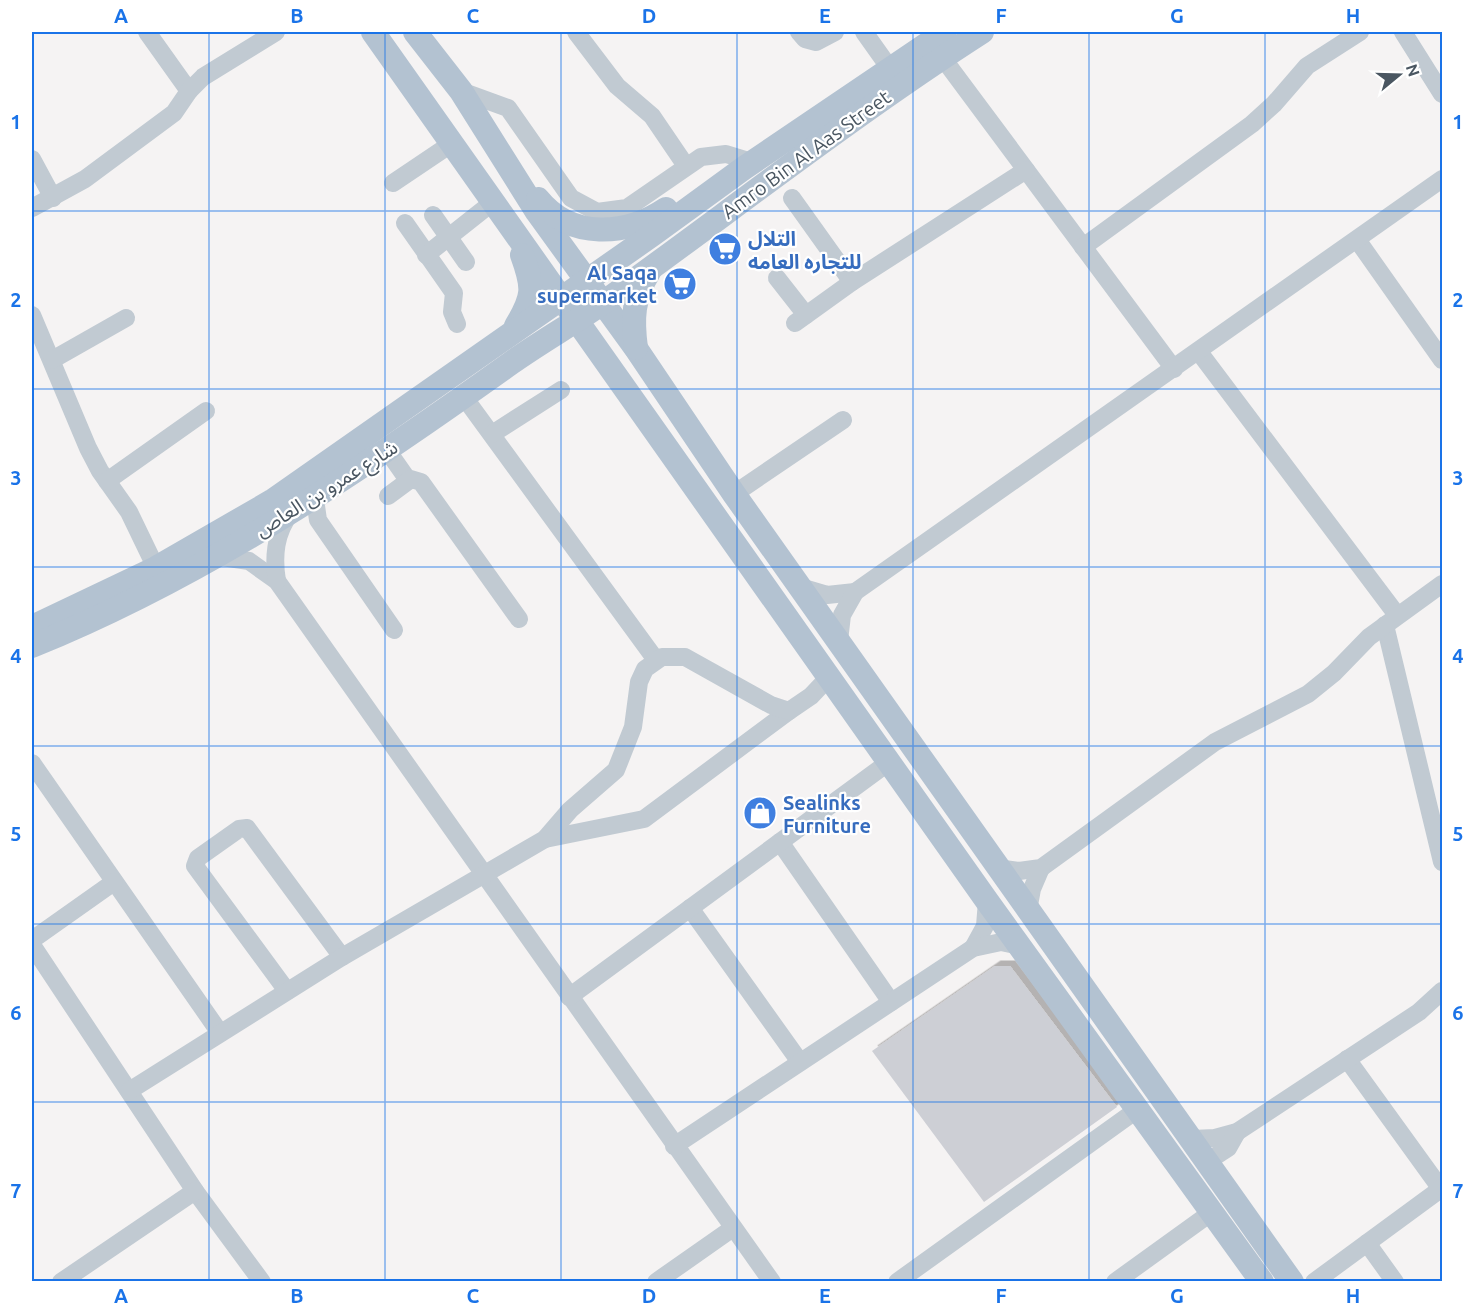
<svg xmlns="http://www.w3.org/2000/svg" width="1474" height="1313" viewBox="0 0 1474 1313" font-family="Ubuntu,'Noto Sans Arabic',sans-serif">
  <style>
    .building { fill: #cdcfd5; filter: url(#shadow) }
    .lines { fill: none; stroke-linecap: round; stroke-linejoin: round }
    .minor { stroke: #c1cad2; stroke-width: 18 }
    .major { stroke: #b3c2d1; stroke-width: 24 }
    .grid { fill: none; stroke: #1a73e8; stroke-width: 1.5; stroke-opacity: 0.55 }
    .labels { text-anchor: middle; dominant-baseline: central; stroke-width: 4.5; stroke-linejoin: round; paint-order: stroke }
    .street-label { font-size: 20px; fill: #4a5661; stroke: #fff }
    .shop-label { font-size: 20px; font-weight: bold; fill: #366cbe; stroke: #fff; text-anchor: start }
    .neatline { fill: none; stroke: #1a73e8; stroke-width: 2 }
    .grid-label { font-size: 20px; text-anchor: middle; font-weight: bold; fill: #1a73e8 }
  </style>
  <defs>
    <filter id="shadow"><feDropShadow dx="5.5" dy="-5.5" stdDeviation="0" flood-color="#0004"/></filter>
  </defs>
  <rect width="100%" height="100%" fill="#f5f3f3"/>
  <path class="building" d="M 995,966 L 1010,966 L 1117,1107 L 984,1202 L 872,1051 Z"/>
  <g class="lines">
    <g class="minor">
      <path d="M 147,32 L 189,91"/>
      <path d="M 576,32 L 617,86 L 652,116 L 686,166"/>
      <path d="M 799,32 L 805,39 L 816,42 L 835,32"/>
      <path d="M 864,32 L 891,70"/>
      <path d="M 1403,32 L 1442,94"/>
      <path d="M 942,57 L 1174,369"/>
      <path d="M 461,91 L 508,108 L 571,198 L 597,212 L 627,208 L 701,157 L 726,154 L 752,162"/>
      <path d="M 32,159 L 53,198"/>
      <path d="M 393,183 L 451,144"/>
      <path d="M 792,198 L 852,282"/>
      <path d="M 32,208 L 85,179 L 174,113 L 189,91 L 203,77 L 276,32"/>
      <path d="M 433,215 L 466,262"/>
      <path d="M 405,223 L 454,293 L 452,312 L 457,324"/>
      <path d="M 1358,241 L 1442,360"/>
      <path d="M 1083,247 L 1252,124 L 1274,104 L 1307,66 L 1360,32"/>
      <path d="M 426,255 L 493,202"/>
      <path d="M 777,278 L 806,315"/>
      <path d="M 32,315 L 88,448 L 100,471 L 129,512 L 156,568"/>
      <path d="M 795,323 L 852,282 L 1026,170"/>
      <path d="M 1199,352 L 1397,615"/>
      <path d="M 52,360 L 126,318"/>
      <path d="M 464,397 L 656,660"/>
      <path d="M 492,434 L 561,390"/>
      <path d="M 387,450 L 408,480"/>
      <path d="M 107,481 L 206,411"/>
      <path d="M 734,494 L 843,420"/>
      <path d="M 388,496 L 411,479 L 421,482 L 519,619"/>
      <path d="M 315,499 L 318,520 L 394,630"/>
      <path d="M 215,556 L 249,561 L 277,581 L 772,1282"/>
      <path d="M 277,581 C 273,556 275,533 291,512"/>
      <path d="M 800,587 L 827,595 L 855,592"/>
      <path d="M 1385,625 L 1442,862"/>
      <path d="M 839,641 L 842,615 L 855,592 L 1442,179"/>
      <path d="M 32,763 L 220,1033"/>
      <path d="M 545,839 L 644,819 L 789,711"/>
      <path d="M 780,842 L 891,1002"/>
      <path d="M 997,868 L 1019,871 L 1041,868 L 1215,742 L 1308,694 L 1334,673 L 1369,637 L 1442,584"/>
      <path d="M 690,908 L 800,1062"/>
      <path d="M 1028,911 L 1032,889 L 1041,868"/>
      <path d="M 32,940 L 114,882"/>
      <path d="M 32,945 L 195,1191 L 262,1282"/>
      <path d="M 973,948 L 985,926 L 987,901"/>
      <path d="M 287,991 L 195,866 L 198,858 L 239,829 L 247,828 L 342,957"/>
      <path d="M 569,997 L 889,762"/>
      <path d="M 1347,1059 L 1441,1189"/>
      <path d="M 129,1091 L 342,957 L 545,839 L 570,810 L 616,770 L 633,727 L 639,682 L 645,669 L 662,657 L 685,657 L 771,705 L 789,711 L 811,696 L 829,677"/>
      <path d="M 1192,1139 L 1215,1138 L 1237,1132 L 1419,1012 L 1442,991"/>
      <path d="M 674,1146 L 973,948 L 1001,942 L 1020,946"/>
      <path d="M 1208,1161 L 1228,1148 L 1237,1132"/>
      <path d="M 1367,1243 L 1395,1282"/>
      <path d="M 61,1282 L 195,1191"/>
      <path d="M 656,1282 L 733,1228"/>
      <path d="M 897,1282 L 1138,1109"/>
      <path d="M 1115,1282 L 1212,1212"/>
      <path d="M 1314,1282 L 1442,1188"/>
    </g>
    <g class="major">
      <path d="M 373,32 L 987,901 L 1262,1282"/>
      <path d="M 415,32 L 461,91 L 537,212 L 637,350 L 734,494 L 1292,1282"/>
      <path d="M 538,199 C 571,240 626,236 666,209"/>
      <path d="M 516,326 C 534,296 534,288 522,255"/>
      <path d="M 636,348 C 632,318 633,298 649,272"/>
      <path d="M 32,627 L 156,568 L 272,501 L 652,235 L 744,168 L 945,32"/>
      <path d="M 32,646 C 205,576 360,471 511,363 C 542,341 576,322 607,300 C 732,210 853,115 982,32"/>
    </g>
  </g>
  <path class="grid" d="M 209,32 L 209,1282M 385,32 L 385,1282M 561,32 L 561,1282M 737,32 L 737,1282M 913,32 L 913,1282M 1089,32 L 1089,1282M 1265,32 L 1265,1282M 32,211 L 1442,211M 32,389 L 1442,389M 32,567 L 1442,567M 32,746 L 1442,746M 32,924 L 1442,924M 32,1102 L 1442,1102"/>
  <defs>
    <g id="supermarket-disc" transform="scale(1.725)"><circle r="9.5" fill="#3f7fe0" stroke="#fff"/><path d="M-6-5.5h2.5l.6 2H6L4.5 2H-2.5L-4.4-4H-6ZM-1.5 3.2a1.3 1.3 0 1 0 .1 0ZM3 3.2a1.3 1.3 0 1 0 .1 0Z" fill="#fff"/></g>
    <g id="shop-disc" transform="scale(1.725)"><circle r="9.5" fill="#3f7fe0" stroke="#fff"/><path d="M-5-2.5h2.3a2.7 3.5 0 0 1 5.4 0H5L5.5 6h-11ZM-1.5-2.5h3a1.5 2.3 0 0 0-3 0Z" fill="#fff"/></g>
  </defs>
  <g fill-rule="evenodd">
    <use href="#supermarket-disc" x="725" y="249"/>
    <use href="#supermarket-disc" x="680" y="284"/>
    <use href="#shop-disc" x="760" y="813"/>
  </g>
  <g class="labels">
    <g class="street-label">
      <text transform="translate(806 154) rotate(-36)">Amro Bin Al Aas Street</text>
      <text transform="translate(326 488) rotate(-32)">شارع عمرو بن العاص</text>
    </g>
    <g class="shop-label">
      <text x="748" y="238">التلال<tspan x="748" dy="23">للتجاره العامه</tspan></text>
      <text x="657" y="272" text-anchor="end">Al Saqa<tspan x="657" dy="23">supermarket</tspan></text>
      <text x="783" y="802">Sealinks<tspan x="783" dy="23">Furniture</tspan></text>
    </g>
  </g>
  <rect width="1474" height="1313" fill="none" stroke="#ffffff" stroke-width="66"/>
  <g transform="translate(1399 75) rotate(71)" stroke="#ffffff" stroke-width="4.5" paint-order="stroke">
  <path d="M0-4.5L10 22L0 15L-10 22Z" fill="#4a5661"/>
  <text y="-9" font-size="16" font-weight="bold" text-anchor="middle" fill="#4a5661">N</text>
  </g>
  <rect x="33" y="33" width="1408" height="1247" class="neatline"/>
  <g class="grid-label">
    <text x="121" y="23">A</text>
    <text x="297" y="23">B</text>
    <text x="473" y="23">C</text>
    <text x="649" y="23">D</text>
    <text x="825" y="23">E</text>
    <text x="1001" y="23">F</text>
    <text x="1177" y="23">G</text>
    <text x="1353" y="23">H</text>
    <text x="16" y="129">1</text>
    <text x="1458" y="129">1</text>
    <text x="16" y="307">2</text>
    <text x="1458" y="307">2</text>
    <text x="16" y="485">3</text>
    <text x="1458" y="485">3</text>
    <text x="16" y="663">4</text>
    <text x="1458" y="663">4</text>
    <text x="16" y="841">5</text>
    <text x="1458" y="841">5</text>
    <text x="16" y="1020">6</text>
    <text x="1458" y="1020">6</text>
    <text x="16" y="1198">7</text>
    <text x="1458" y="1198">7</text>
    <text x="121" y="1303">A</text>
    <text x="297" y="1303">B</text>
    <text x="473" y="1303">C</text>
    <text x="649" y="1303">D</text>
    <text x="825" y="1303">E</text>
    <text x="1001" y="1303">F</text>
    <text x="1177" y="1303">G</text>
    <text x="1353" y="1303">H</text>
  </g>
</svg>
